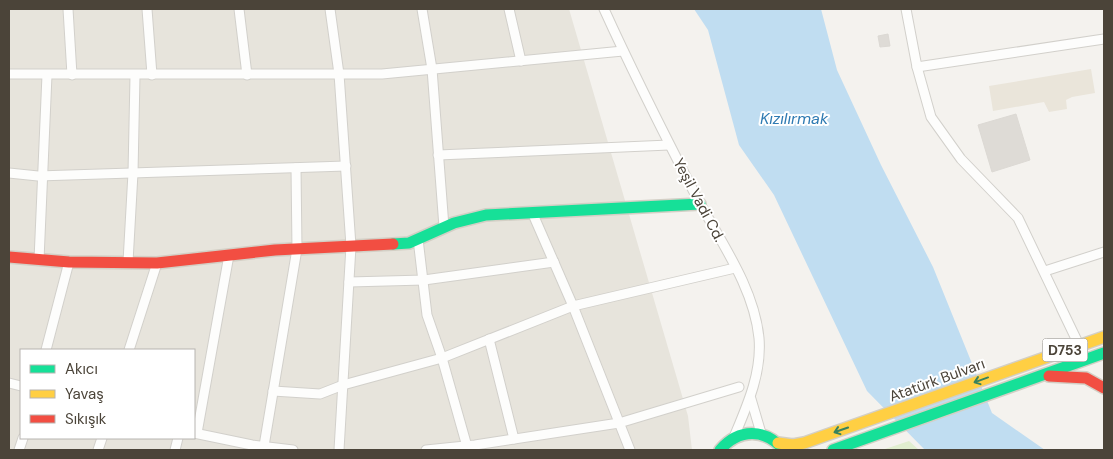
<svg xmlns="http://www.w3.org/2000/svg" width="1113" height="459" viewBox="0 0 1113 459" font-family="'DM Sans',sans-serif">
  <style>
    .residential { fill: #e7e4dc; fill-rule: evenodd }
    .education { fill: #eae5da }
    .green { fill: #e1eecf }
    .water { fill: #c0ddf1 }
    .building { fill: #dedbd6; stroke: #dcd9d4 }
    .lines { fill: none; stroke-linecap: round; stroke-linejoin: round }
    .street-casing { stroke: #d2d0cb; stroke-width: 11 }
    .fast-casing { stroke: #d3cfc5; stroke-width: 14 }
    .slow-casing { stroke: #d3cfc5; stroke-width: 14 }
    .jam-casing { stroke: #d3cfc5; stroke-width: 14 }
    .street { stroke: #fdfdfc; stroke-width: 9 }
    .fast { stroke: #16e098; stroke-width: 11 }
    .slow { stroke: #ffcf43; stroke-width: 11 }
    .jam { stroke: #f24e42; stroke-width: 11 }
    .oneway { stroke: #36825f }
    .labels { text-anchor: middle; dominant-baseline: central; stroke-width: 4; stroke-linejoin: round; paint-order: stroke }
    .shield { fill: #fff; stroke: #817c74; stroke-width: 1 }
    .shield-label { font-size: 14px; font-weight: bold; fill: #4b4439 }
    .street-label { font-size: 15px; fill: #4b4439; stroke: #fff }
    .water-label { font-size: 16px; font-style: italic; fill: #2e7ab2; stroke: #fff }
  </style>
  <rect width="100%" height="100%" fill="#f4f2ee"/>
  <path class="residential" d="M 9,9 L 569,9 L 688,416 L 692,450 L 9,450 ZM 21,350 L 194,350 L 194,438 L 21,438 Z"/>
  <path class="education" d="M 1091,69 L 1095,93 L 1072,97 L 1066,100 L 1067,109 L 1049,112 L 1044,102 L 993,111 L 989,86 Z"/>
  <path class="green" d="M 909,441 L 919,450 L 882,450 Z"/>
  <path class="water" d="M 694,9 L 821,9 L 837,70 L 881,165 L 933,267 L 992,413 L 1045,450 L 925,450 L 867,391 L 774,195 L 739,145 L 708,30 Z"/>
  <g class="building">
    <path d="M 888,34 L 890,46 L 880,47 L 878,36 Z"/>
    <path d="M 1016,114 L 1030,160 L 992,172 L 978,125 Z"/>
  </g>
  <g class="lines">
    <g class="street-casing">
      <g id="street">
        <path d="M 68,9 L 72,75"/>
        <path d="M 147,9 L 152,75"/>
        <path d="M 239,9 L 247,75"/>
        <path d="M 330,9 L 339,74 L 351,246 L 339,450"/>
        <path d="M 422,9 L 432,69 L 444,227"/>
        <path d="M 509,9 L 521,61"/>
        <path d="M 604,9 C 633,73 664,134 696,196 C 720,241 754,287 759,338 C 762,373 747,406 734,437"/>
        <path d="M 906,9 L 917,67 L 1104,39"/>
        <path d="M 917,67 L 931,117 L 961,159 L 1018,218 L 1079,345"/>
        <path d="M 9,74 L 382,74 L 623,51"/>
        <path d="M 438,155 L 669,145"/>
        <path d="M 9,173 L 38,176 L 346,166"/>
        <path d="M 532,212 L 573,306 L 630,450"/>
        <path d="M 418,239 L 427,315 L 442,358 L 468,450"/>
        <path d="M 39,260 L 47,75"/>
        <path d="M 128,262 L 133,173 L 135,76"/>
        <path d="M 1045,271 L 1104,252"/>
        <path d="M 349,282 L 424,280 L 554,262"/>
        <path d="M 489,339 L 514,439"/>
        <path d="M 46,350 L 69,262"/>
        <path d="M 129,350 L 157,263"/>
        <path d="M 9,383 L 21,386"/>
        <path d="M 273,391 L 320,394 L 343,385 L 442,358 L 573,306 L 735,268"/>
        <path d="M 751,399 L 761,433"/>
        <path d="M 194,433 L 252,445 L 293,450"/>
        <path d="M 197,433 L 229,255"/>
        <path d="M 264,446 L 297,249 L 296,168"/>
        <path d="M 19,450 L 23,438"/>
        <path d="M 98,450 L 102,438"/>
        <path d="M 175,450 L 178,438"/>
        <path d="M 426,450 L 475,445 L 619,423 L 739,387"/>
      </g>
    </g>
    <g class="fast-casing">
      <g id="fast">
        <path d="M 393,244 L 409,243 L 454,223 L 486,215 L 700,204"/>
        <path d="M 720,450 C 739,428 765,428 784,450"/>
        <path d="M 833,450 L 1104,353"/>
      </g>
    </g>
    <g class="slow-casing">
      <path id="slow" d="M 778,443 L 793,445 L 804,443 L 1104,337"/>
    </g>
    <g class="jam-casing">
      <g id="jam">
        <path d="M 9,257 L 69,262 L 157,263 L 275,250 L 393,244"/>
        <path d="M 1049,376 L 1086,378 L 1104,388"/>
      </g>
    </g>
    <use href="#street" class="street"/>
    <use href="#fast" class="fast"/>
    <use href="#slow" class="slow"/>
    <use href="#jam" class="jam"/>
  </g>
  <defs><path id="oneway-shaft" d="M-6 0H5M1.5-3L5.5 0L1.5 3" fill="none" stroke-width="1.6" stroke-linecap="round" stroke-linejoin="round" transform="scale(1.25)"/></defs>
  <g class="oneway">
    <use href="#oneway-shaft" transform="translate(981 380) rotate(160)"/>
    <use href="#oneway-shaft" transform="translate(841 430) rotate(161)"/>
  </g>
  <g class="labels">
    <rect class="shield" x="1042.5" y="338.5" width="45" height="23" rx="4"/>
    <g class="shield-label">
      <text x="1065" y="350">D753</text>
    </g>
    <g class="street-label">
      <text transform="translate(699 200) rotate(62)">Yeşil Vadi Cd.</text>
      <text transform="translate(937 380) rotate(-20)">Atatürk Bulvarı</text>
    </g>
    <g class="water-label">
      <text x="794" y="118">Kızılırmak</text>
    </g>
  </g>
  <rect width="1113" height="459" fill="none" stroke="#4b4439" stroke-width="20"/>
  <rect x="20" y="349" width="175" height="90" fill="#ffffff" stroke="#b7b4b0"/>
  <rect x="30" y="365" width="25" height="8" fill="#16e098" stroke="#b7b4b0"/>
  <text x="65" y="374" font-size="15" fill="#4b4439">Akıcı</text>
  <rect x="30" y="390" width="25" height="8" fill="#ffcf43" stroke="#b7b4b0"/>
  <text x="65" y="399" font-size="15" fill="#4b4439">Yavaş</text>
  <rect x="30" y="415" width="25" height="8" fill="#f24e42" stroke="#b7b4b0"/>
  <text x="65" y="424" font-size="15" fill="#4b4439">Sıkışık</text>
</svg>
